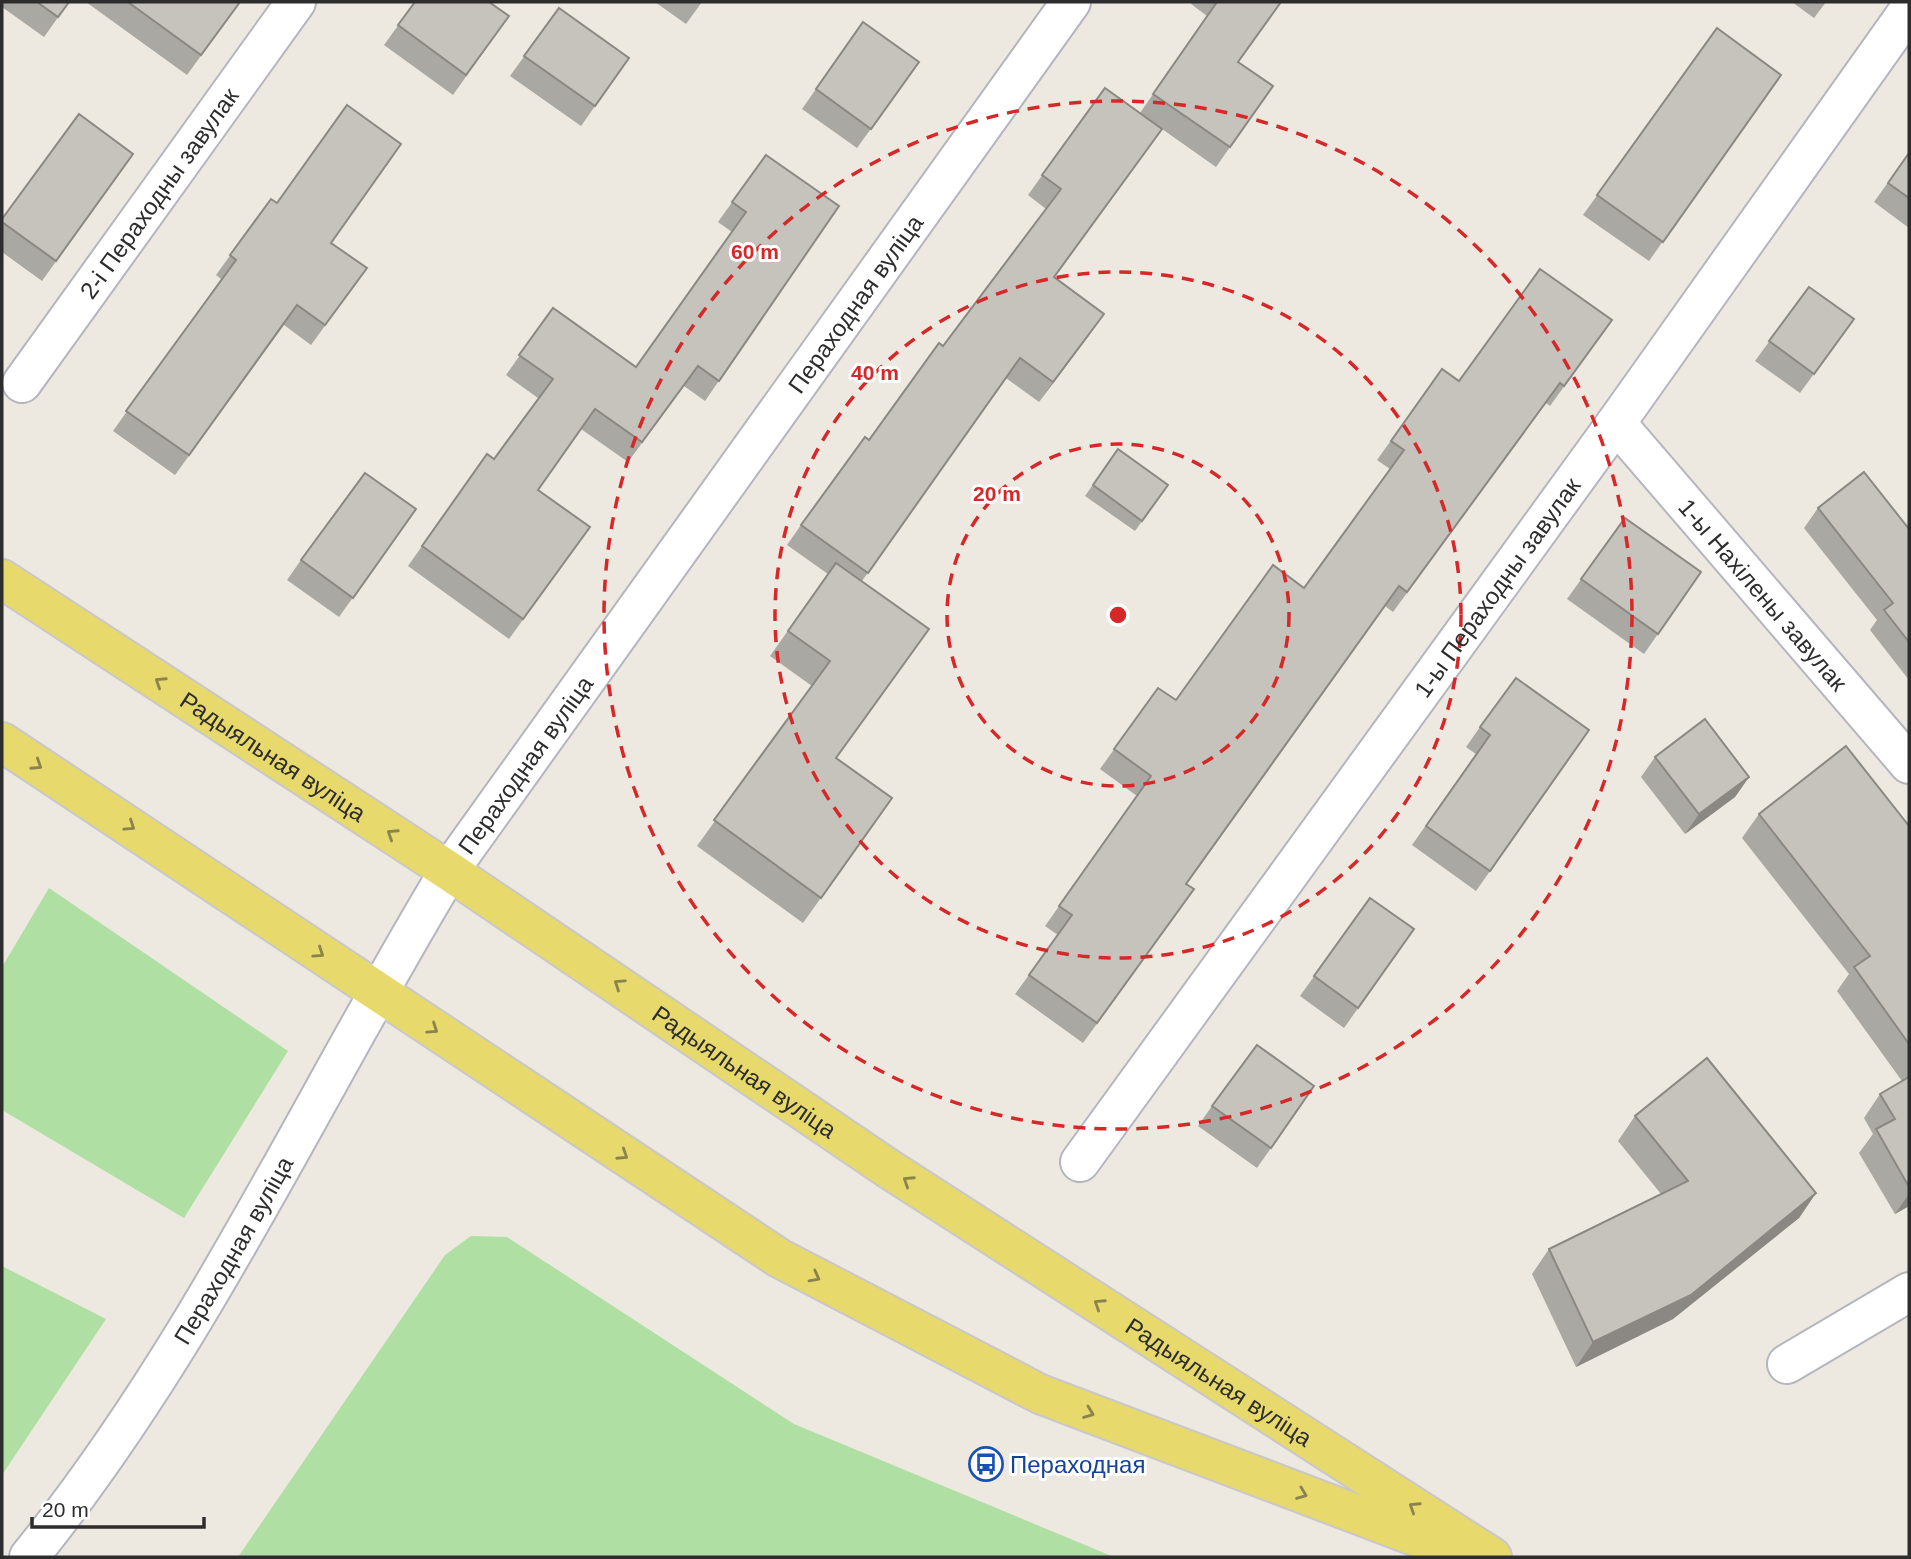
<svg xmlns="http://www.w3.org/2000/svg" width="1911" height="1559" viewBox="0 0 1911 1559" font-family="Arial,sans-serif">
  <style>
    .green { fill: #afdfa2 }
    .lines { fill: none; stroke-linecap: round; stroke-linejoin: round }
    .minor-casing { stroke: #b4b5bf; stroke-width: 42 }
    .tertiary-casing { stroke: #b4b5bf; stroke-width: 42 }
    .primary-casing { stroke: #c8c8c8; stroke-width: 42 }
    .minor { stroke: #fff; stroke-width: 38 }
    .tertiary { stroke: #fff; stroke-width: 38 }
    .primary { stroke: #e7d96c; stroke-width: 38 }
    .wall { fill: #aaa8a2 }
    .shaded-wall { fill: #8b8884 }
    .building { fill: #c6c3bc; stroke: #8b8884; stroke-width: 2 }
    .oneway { stroke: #8a834c }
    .ring { fill: none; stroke: #d62828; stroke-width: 3.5; stroke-dasharray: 12 9 }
    .labels { text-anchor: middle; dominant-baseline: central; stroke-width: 6; stroke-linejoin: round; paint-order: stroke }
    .street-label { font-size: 24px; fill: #2d2d2d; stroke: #fff }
    .transit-label { font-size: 24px; fill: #164399; stroke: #fff; text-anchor: start }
    .centre { fill: #d62828; stroke: #fff; stroke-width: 3.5 }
    .ring-label { font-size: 21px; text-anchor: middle; font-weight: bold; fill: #d62828; stroke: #fff; stroke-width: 6; stroke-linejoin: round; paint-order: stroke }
  </style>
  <rect width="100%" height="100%" fill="#ede9e1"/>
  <g class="green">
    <path d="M 49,888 L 288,1051 L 184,1218 L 2,1110 L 2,967 Z"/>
    <path d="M 471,1236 L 507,1237 L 794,1424 L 1114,1557 L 238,1557 L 445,1255 Z"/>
    <path d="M 2,1266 L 106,1319 L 2,1475 Z"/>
  </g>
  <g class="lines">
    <g class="minor-casing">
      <g id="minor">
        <path id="s1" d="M 22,383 L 296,2"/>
        <path id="s2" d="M 1616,423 L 1909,764"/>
        <path id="s3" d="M 1080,1162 L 1616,423 L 1909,10"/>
        <path d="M 1787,1364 L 1909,1292"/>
      </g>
    </g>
    <g class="tertiary-casing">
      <g id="tertiary">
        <path id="s4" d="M 29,1557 C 199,1347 310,1101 449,871 L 1071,2"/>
      </g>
    </g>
    <g class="primary-casing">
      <g id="primary">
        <path id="s5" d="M 2,579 L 449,871 L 889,1169 L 1492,1557"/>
        <path d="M 2,742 L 779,1258 L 1040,1394 L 1451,1550"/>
      </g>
    </g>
    <use href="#minor" class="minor"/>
    <use href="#tertiary" class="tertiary"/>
    <use href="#primary" class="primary"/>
  </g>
  <g class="wall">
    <path d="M 2,2 L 69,2 L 44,37 L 2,7 Z"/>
    <path d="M 86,2 L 240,2 L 187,75 Z"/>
    <path d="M 415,2 L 509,16 L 453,95 L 384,45 Z"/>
    <path d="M 655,2 L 702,2 L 686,24 Z"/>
    <path d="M 1193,2 L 1281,2 L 1238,62 L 1273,86 L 1216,167 L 1162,129 L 1055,277 L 1104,314 L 1039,402 L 1006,378 L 862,581 L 836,759 L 892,798 L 803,923 L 697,846 L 812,686 L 770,656 L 828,574 L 787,545 L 801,525 L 943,346 L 1046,209 L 1028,195 L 1105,88 L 1140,113 L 1207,16 L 1191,4 Z"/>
    <path d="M 1792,2 L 1826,2 L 1814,18 Z"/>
    <path d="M 559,8 L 629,58 L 581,126 L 510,76 Z"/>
    <path d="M 863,22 L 919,62 L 857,148 L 802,109 Z"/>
    <path d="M 1717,28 L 1781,75 L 1649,261 L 1583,215 Z"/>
    <path d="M 1909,153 L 1909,228 L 1874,202 Z"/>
    <path d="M 133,154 L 42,281 L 2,252 L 2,219 Z"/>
    <path d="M 766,155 L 839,206 L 705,401 L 684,386 L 628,462 L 581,429 L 538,490 L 590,527 L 509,639 L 408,566 L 487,454 L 494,459 L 538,398 L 506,375 L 553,308 L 636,367 L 732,232 L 718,222 Z"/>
    <path d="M 271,199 L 367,268 L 311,345 L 284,325 L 175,475 L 113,431 L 221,279 L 216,275 Z"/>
    <path d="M 1809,287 L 1854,319 L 1800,393 L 1755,361 Z"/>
    <path d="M 1612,320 L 1550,406 L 1546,403 L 1393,612 L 1385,606 L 1187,884 L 1180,909 L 1083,1043 L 1015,994 L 1058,935 L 1045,926 L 1137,796 L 1100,769 L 1158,688 L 1176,700 L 1304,588 L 1390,469 L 1377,460 L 1442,369 L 1459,381 Z"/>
    <path d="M 1118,449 L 1168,485 L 1135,531 L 1085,496 Z"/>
    <path d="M 1818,508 L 1909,529 L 1909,680 L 1870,630 L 1877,620 L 1804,528 Z"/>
    <path d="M 416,509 L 339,617 L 287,580 L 301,560 Z"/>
    <path d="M 1625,518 L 1701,572 L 1644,654 L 1567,599 Z"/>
    <path d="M 1480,727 L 1589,730 L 1476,891 L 1412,845 L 1476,754 L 1466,747 Z"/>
    <path d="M 1655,757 L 1749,777 L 1735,797 L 1685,834 L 1641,777 Z"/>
    <path d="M 1759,814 L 1909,826 L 1909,1206 L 1895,1214 L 1859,1153 L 1873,1134 L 1864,1118 L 1880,1094 L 1902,1081 L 1837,991 L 1849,974 L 1742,838 Z"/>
    <path d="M 1370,898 L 1414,929 L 1344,1028 L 1300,996 Z"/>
    <path d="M 1314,1086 L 1257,1168 L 1198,1126 L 1212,1106 Z"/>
    <path d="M 1635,1116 L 1816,1193 L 1799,1218 L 1673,1319 L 1576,1367 L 1532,1274 L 1549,1249 L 1661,1194 L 1618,1141 Z"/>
  </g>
  <g class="shaded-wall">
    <path d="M 1104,314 L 1090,334 L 1039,402 L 1053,382 Z"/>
    <path d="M 1749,777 L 1735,797 L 1685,834 L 1699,814 Z"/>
    <path d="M 1816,1193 L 1799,1218 L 1673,1319 L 1576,1367 L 1593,1342 Z"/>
    <path d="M 1909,1194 L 1909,1206 L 1895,1214 Z"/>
  </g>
  <g class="building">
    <path d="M 37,2 L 69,2 L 58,17 Z"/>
    <path d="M 128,2 L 240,2 L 201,55 Z"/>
    <path d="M 415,2 L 489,2 L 509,16 L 466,75 L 398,25 Z"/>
    <path d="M 1217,2 L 1281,2 L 1238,62 L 1273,86 L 1230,147 L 1153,94 Z"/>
    <path d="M 559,8 L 629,58 L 595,106 L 524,56 Z"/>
    <path d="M 863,22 L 919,62 L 871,129 L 816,89 Z"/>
    <path d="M 1717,28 L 1781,75 L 1663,242 L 1597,195 Z"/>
    <path d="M 1105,88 L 1162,129 L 1054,277 L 1104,314 L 1053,382 L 1020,358 L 868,573 L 801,525 L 865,437 L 869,440 L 939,343 L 943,346 L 1061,189 L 1042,175 Z"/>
    <path d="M 347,105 L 401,144 L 331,243 L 367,268 L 325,325 L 297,305 L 189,455 L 126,411 L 236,260 L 230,255 L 271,199 L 277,203 Z"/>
    <path d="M 79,114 L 133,154 L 56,261 L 2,222 L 2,219 Z"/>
    <path d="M 1909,153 L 1909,198 L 1888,183 Z"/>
    <path d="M 766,155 L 839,206 L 719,381 L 698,366 L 642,442 L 595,409 L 538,490 L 590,527 L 523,619 L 422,546 L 487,454 L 494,459 L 553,379 L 519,355 L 553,308 L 636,367 L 746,212 L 732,202 Z"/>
    <path d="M 1540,269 L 1612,320 L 1564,386 L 1560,383 L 1407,592 L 1399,586 L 1186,884 L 1194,889 L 1097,1023 L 1029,975 L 1072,915 L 1059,906 L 1151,776 L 1114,749 L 1158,688 L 1176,700 L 1273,565 L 1304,588 L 1404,450 L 1391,441 L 1442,369 L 1459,381 Z"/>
    <path d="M 1809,287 L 1854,319 L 1814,374 L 1769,341 Z"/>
    <path d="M 1118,449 L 1168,485 L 1142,521 L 1093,485 Z"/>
    <path d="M 1864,472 L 1909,529 L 1909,642 L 1884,610 L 1893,603 L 1818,508 Z"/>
    <path d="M 365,473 L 416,509 L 353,598 L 301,560 Z"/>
    <path d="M 1625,518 L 1701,572 L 1658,634 L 1581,579 Z"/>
    <path d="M 836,563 L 929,629 L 836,758 L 892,798 L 821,898 L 714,820 L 830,661 L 788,631 Z"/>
    <path d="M 1516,678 L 1589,730 L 1490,871 L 1426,826 L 1490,735 L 1480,727 Z"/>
    <path d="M 1705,719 L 1749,777 L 1699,814 L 1655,757 Z"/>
    <path d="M 1846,746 L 1909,826 L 1909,1044 L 1854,967 L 1870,956 L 1759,814 Z"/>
    <path d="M 1370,898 L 1414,929 L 1358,1008 L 1314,976 Z"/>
    <path d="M 1257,1045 L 1314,1086 L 1271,1148 L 1212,1106 Z"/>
    <path d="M 1707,1058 L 1816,1193 L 1691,1295 L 1593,1342 L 1549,1249 L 1688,1181 L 1635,1116 Z"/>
    <path d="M 1909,1077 L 1909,1187 L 1876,1129 L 1895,1119 L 1880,1094 Z"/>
  </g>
  <defs><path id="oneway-chevron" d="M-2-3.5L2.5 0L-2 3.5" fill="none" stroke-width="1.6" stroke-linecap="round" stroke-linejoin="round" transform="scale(1.75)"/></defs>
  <g class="oneway">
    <use href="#oneway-chevron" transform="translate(160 682) rotate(-147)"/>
    <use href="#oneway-chevron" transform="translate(37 765) rotate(33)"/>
    <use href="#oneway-chevron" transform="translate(130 826) rotate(34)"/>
    <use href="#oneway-chevron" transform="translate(392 834) rotate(-147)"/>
    <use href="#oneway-chevron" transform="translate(319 953) rotate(34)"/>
    <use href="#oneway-chevron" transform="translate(619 984) rotate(-146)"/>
    <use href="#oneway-chevron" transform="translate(433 1029) rotate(34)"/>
    <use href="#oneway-chevron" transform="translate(623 1155) rotate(33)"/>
    <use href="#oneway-chevron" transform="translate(908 1181) rotate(-147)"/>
    <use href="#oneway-chevron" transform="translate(815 1277) rotate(28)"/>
    <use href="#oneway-chevron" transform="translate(1099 1304) rotate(-147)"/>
    <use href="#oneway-chevron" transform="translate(1089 1413) rotate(21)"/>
    <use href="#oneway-chevron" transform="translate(1302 1494) rotate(21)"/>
    <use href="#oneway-chevron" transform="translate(1414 1507) rotate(-147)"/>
  </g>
  <g class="ring">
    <circle cx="1118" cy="615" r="171"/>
    <circle cx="1118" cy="615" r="343"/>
    <circle cx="1118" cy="615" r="514"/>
  </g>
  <defs>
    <g id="bus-ring" transform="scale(1.75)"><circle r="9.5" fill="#fff" stroke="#1a4fb4" stroke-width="1.5"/><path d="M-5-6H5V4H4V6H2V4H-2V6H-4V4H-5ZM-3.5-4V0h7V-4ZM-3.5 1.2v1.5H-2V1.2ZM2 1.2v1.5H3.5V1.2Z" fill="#1a4fb4"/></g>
  </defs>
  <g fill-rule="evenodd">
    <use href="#bus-ring" x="986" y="1464"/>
  </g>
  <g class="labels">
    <g class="street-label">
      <text stroke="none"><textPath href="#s1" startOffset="234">2-і Пераходны завулак</textPath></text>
      <text stroke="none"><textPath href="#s4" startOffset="1503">Пераходная вуліца</textPath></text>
      <text stroke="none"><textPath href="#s3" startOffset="710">1-ы Пераходны завулак</textPath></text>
      <text stroke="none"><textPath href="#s2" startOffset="226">1-ы Нахілены завулак</textPath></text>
      <text stroke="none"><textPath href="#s5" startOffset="324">Радыяльная вуліца</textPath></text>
      <text stroke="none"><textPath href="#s4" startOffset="936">Пераходная вуліца</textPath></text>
      <text stroke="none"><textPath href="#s5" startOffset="891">Радыяльная вуліца</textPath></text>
      <text stroke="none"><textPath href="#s4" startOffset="369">Пераходная вуліца</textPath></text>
      <text stroke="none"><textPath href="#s5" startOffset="1458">Радыяльная вуліца</textPath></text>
    </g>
    <g class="transit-label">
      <text x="1010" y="1464">Пераходная</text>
    </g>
  </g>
  <circle cx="1118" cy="615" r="10" class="centre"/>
  <g class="ring-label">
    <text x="755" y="259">60 m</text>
    <text x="875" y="380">40 m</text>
    <text x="997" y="501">20 m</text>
  </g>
  <rect width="1911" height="1559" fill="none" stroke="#2d2d2d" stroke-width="7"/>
  <path d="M32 1517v10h172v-10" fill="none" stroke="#2d2d2d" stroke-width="3.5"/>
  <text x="42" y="1517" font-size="21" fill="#2d2d2d" stroke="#ffffff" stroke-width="5" paint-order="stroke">20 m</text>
</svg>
